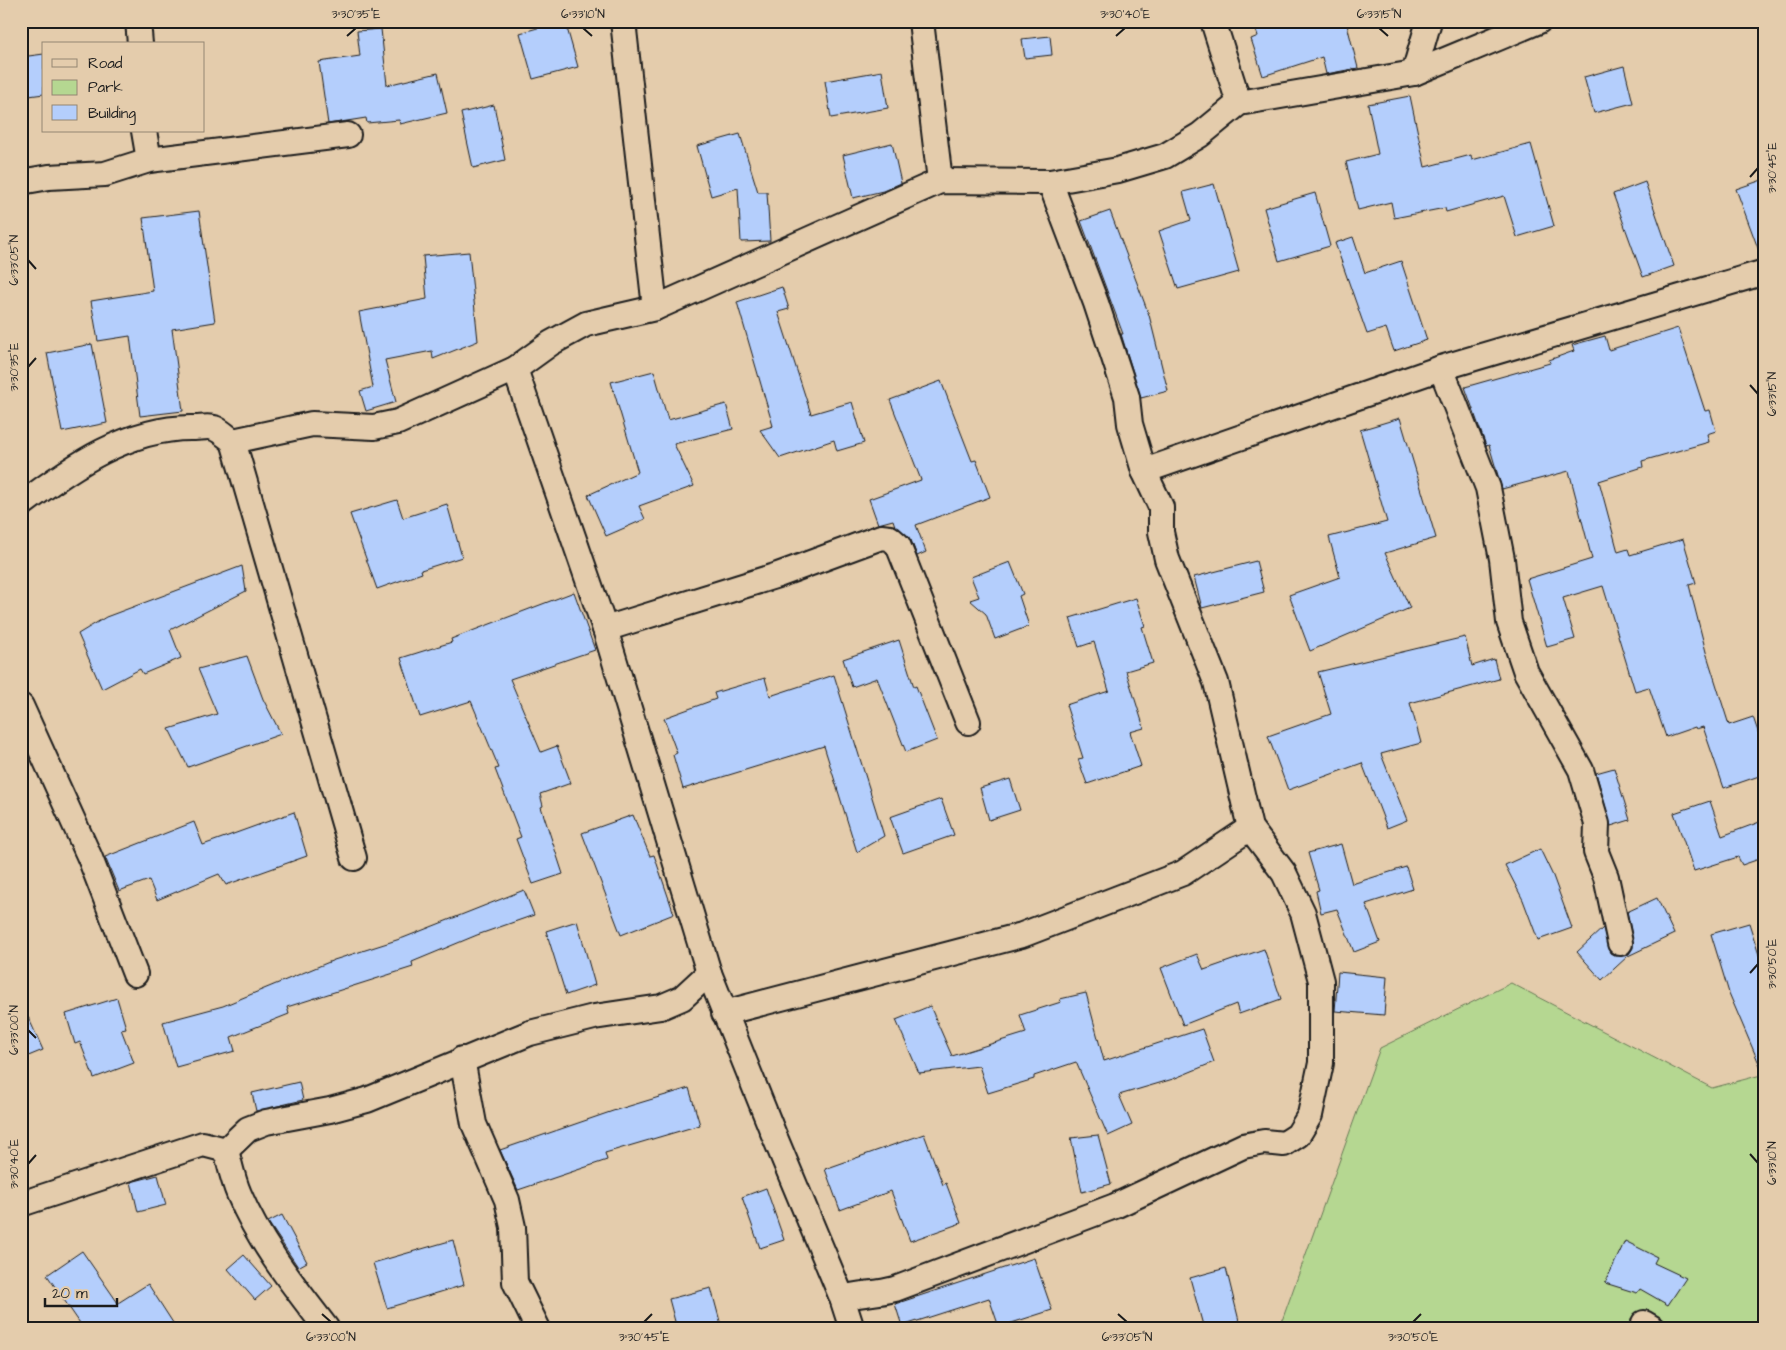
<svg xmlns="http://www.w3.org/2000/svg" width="1786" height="1350" viewBox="0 0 1786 1350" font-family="'Architects Daughter',sans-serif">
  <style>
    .green { fill: #b5d791; stroke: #687a56 }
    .building { fill: #b4cefc; stroke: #1c1c1c }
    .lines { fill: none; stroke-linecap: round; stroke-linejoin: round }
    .street-casing { stroke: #1c1c1c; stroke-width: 28 }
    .street { stroke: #e4ccac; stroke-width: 24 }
    .ticks { fill: none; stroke: #1c1c1c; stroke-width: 2 }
    .neatline { fill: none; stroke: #1c1c1c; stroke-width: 2 }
    .ticks-label { font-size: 12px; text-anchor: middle; fill: #1c1c1c }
  </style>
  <rect width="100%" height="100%" fill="#e4ccac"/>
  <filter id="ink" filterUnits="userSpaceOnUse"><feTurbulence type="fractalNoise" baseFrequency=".02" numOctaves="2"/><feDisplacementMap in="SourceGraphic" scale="10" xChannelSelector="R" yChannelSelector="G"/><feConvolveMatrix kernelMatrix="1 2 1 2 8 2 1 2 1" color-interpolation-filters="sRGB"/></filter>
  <g filter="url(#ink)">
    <path class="green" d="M 1511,983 L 1712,1088 L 1765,1074 L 1765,1329 L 1279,1329 L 1380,1048 Z"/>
    <g class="building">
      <path d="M 562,21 L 565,21 L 578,67 L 533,79 L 520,33 Z"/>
      <path d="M 1253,21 L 1346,21 L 1358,68 L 1326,74 L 1322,57 L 1263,76 L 1251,39 L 1258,36 Z"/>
      <path d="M 381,29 L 387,85 L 438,73 L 447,113 L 400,124 L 399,120 L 367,123 L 366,118 L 328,124 L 319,62 L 360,56 L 357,31 Z"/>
      <path d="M 1050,36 L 1052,55 L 1025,58 L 1022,39 Z"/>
      <path d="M 44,54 L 44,94 L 21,97 L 21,57 Z"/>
      <path d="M 1624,66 L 1633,103 L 1594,113 L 1584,77 Z"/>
      <path d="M 882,71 L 888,108 L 831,118 L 825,81 Z"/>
      <path d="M 1410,96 L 1425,167 L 1471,155 L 1472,160 L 1531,144 L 1554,226 L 1517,237 L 1504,196 L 1446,212 L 1445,208 L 1394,218 L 1391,202 L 1358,210 L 1346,162 L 1378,154 L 1368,104 Z"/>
      <path d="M 494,105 L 505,160 L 473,168 L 461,113 Z"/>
      <path d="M 740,134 L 758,192 L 767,192 L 770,241 L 741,242 L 738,188 L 711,196 L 697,146 Z"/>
      <path d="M 892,143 L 901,183 L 883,191 L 853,198 L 843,155 Z"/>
      <path d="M 1765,179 L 1765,259 L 1762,259 L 1736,189 Z"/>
      <path d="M 1645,182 L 1674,266 L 1643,277 L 1613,194 Z"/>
      <path d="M 1214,184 L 1239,272 L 1178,289 L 1159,231 L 1191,220 L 1183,192 Z"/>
      <path d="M 1315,193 L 1330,246 L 1279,261 L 1264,208 Z"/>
      <path d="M 199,211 L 215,322 L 172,329 L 183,411 L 140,416 L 130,336 L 98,341 L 91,301 L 153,291 L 143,218 Z"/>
      <path d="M 1110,211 L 1149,315 L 1168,391 L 1141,398 L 1121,334 L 1123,334 L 1081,221 Z"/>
      <path d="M 1353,237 L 1365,273 L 1401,261 L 1427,340 L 1394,351 L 1386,328 L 1367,334 L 1335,243 Z"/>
      <path d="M 469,252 L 478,341 L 433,359 L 432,351 L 385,360 L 396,402 L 366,411 L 360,391 L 373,387 L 359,312 L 427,299 L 423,256 Z"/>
      <path d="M 782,287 L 789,309 L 778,312 L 811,414 L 852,402 L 864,443 L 837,451 L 834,440 L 780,458 L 760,430 L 773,426 L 737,302 Z"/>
      <path d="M 1678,328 L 1705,411 L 1710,410 L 1716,431 L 1707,434 L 1709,442 L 1642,461 L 1643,467 L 1599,481 L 1618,552 L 1628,549 L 1630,555 L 1683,539 L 1696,583 L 1689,585 L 1706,652 L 1729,725 L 1753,717 L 1765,752 L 1765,774 L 1724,788 L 1703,727 L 1696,729 L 1695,727 L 1666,737 L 1649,687 L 1635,691 L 1603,586 L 1563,598 L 1575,639 L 1547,647 L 1527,579 L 1592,559 L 1569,471 L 1502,489 L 1489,445 L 1486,446 L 1465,387 L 1550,363 L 1549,360 L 1574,351 L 1572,345 L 1605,336 L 1609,350 Z"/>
      <path d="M 92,344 L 107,423 L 62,432 L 47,353 Z"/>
      <path d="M 654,371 L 668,420 L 726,404 L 733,429 L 674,444 L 694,486 L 639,506 L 645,519 L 606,536 L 588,495 L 638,472 L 611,382 Z"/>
      <path d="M 941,381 L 972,461 L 976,460 L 990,497 L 916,525 L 926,552 L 917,556 L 911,540 L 895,526 L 893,520 L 878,524 L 869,499 L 921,480 L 890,400 Z"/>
      <path d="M 1400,418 L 1436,538 L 1385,553 L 1410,608 L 1310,651 L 1289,595 L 1340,577 L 1329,537 L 1387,522 L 1360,430 Z"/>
      <path d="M 397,500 L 403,518 L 447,504 L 462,557 L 421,570 L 422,573 L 377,589 L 350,514 Z"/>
      <path d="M 1256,561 L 1264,592 L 1202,608 L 1194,577 Z"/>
      <path d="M 1010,562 L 1023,594 L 1019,596 L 1029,626 L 995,639 L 986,614 L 970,600 L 979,597 L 971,577 Z"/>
      <path d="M 242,566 L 246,591 L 170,630 L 181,658 L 143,674 L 140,669 L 102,689 L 78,634 L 106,617 Z"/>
      <path d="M 574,592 L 595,650 L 510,679 L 541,752 L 557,746 L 571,783 L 540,794 L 543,806 L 541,807 L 563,874 L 533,884 L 516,839 L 521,837 L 495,769 L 499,768 L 471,701 L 420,717 L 401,658 L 452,642 L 451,639 Z"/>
      <path d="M 1136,598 L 1145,626 L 1142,627 L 1153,663 L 1126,671 L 1144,728 L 1130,732 L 1141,766 L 1087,784 L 1078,759 L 1083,758 L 1066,705 L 1109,691 L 1094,642 L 1079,647 L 1070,618 Z"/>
      <path d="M 1465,637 L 1472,666 L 1494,659 L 1499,679 L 1410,703 L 1421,743 L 1381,754 L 1407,820 L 1387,828 L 1362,763 L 1288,790 L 1268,736 L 1331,714 L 1318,672 Z"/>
      <path d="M 899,640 L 914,687 L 916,686 L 937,740 L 906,752 L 877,678 L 852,687 L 843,659 Z"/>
      <path d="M 247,656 L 263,699 L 281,734 L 188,767 L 169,729 L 217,714 L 198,669 Z"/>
      <path d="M 834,675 L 884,836 L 857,852 L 824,746 L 683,789 L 673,755 L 677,753 L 664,718 L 716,699 L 714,693 L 765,678 L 770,696 Z"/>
      <path d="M 1614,768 L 1630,820 L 1611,826 L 1596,773 Z"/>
      <path d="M 1010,779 L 1020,810 L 989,820 L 980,788 Z"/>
      <path d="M 941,799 L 954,835 L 903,853 L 890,817 Z"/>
      <path d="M 1710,801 L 1722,836 L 1765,820 L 1765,857 L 1742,865 L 1738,857 L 1694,871 L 1674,813 Z"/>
      <path d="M 294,812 L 307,856 L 226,885 L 219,874 L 157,900 L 149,880 L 119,891 L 105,857 L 194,822 L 203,845 Z"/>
      <path d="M 633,815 L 650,856 L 654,855 L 674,914 L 621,935 L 582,833 Z"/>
      <path d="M 1341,844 L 1352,884 L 1406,867 L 1413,889 L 1366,904 L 1380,942 L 1354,952 L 1337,909 L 1321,913 L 1316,891 L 1319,890 L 1308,853 Z"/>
      <path d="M 1540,849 L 1553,876 L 1572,928 L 1538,940 L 1523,900 L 1505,865 Z"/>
      <path d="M 524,890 L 534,915 L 477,935 L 412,962 L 413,967 L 287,1007 L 289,1014 L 231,1037 L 235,1051 L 176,1067 L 163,1022 L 223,1006 L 334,960 L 403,938 Z"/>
      <path d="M 1657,898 L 1674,934 L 1628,956 L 1602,980 L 1577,952 L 1603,928 L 1610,953 L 1616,956 L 1629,954 L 1633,948 L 1633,941 L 1627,912 Z"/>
      <path d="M 577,921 L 595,985 L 566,995 L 546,931 Z"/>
      <path d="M 1749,923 L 1765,974 L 1764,1075 L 1729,993 L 1711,934 Z"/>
      <path d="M 1264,949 L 1281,999 L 1239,1014 L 1236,1004 L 1183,1025 L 1161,968 L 1197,954 L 1204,970 Z"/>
      <path d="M 1338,972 L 1387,977 L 1384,1015 L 1335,1011 Z"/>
      <path d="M 1086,993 L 1104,1061 L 1202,1029 L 1214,1062 L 1173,1079 L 1119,1095 L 1132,1125 L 1108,1136 L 1076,1062 L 1034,1076 L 1034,1079 L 988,1093 L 979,1066 L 919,1073 L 896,1020 L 930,1006 L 952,1056 L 1026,1033 L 1020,1015 L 1061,1002 L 1060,999 Z"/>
      <path d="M 117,998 L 126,1028 L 121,1029 L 134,1063 L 94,1078 L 80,1042 L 75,1044 L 66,1014 Z"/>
      <path d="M 21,1001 L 43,1050 L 21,1059 Z"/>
      <path d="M 299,1082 L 303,1100 L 256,1111 L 252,1093 Z"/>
      <path d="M 689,1088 L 700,1125 L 605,1153 L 607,1160 L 518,1190 L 500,1150 L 613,1111 Z"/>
      <path d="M 924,1134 L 943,1185 L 946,1183 L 961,1223 L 910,1241 L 891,1191 L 840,1210 L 825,1169 Z"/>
      <path d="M 1098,1135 L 1111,1184 L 1082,1192 L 1071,1138 Z"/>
      <path d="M 158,1175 L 166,1205 L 138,1212 L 131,1182 Z"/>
      <path d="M 766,1188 L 784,1240 L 760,1248 L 742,1197 Z"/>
      <path d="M 282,1215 L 307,1262 L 298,1267 L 268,1222 Z"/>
      <path d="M 453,1240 L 464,1285 L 387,1308 L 373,1263 Z"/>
      <path d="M 1625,1241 L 1657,1257 L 1654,1263 L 1686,1278 L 1668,1305 L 1640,1289 L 1637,1293 L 1605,1283 Z"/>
      <path d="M 82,1251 L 118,1303 L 148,1284 L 177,1329 L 84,1329 L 47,1275 Z"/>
      <path d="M 244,1255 L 271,1286 L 255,1300 L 228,1269 Z"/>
      <path d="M 1034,1258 L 1052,1310 L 999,1327 L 989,1298 L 902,1326 L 895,1304 Z"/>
      <path d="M 1226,1268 L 1241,1329 L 1204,1329 L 1190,1278 Z"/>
      <path d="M 711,1288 L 722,1329 L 677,1329 L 669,1299 Z"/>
    </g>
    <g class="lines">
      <g class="street-casing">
        <g id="street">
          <path d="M 138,21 L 140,44"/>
          <path d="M 623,21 L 655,308"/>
          <path d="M 921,21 L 940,181"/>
          <path d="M 1213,21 L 1239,103"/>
          <path d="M 1414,73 L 1429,21"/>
          <path d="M 144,131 L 149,160"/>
          <path d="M 21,182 L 49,177 L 105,174 L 149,160 L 348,135"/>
          <path d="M 1441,368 L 1488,488 L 1502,559 L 1509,622 L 1526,672 L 1581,770 L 1597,824 L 1596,852 L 1606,877 L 1620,943"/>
          <path d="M 515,369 L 605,629 L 709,973 L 774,1135 L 842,1298 L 852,1329"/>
          <path d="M 233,441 L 354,858"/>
          <path d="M 1144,471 L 1441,368 L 1765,272"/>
          <path d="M 21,505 C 71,467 130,426 195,428 C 200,428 209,426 214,428 C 220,430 227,437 233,441 L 312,424 L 374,427 L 398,422 L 515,369 L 551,343 L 586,324 L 655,308 L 940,181 L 1050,182 L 1118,170 L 1165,156 L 1200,135 L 1239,103 L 1414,73 L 1539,21"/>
          <path d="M 605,629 L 778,575 L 881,537 L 890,538 L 898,545 L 968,722"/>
          <path d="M 21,706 L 90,858 L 135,974"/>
          <path d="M 724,1013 L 1022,935 L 1183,873 L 1250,828"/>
          <path d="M 462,1059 L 474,1124 L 507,1200 L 513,1227 L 515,1282 L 538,1329"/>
          <path d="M 226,1150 L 248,1129 L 266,1122 L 330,1110 L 367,1100 L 530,1033 L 594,1017 L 661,1007 L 682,998 L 709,973"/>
          <path d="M 226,1150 C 230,1165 233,1180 239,1194 C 260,1244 294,1286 327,1329"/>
          <path d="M 21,1204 L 203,1144 L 226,1150"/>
          <path d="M 842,1298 C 861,1293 877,1294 895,1289 L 1115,1206 L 1243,1146 L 1264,1142 L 1284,1144 L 1298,1135 L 1310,1115 L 1321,1063 L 1321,981 L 1303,913 L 1284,873 L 1250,828 L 1216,682 L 1167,559 L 1161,532 L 1161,507 L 1144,471 L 1130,424 L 1127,397 L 1096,303 L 1050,182"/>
          <path d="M 1644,1323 L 1654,1329"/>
        </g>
      </g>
      <use href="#street" class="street"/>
    </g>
  </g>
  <path class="ticks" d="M 583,28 L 592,36M 1379,28 L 1388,36M 347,36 L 356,28M 1116,36 L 1125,28M 1750,177 L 1758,168M 28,260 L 36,269M 28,367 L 36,358M 1750,385 L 1758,394M 1750,973 L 1758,964M 28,1030 L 36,1038M 1750,1154 L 1758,1163M 28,1164 L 36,1155M 322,1314 L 331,1322M 1118,1314 L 1127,1322M 644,1322 L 652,1314M 1413,1322 L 1421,1314"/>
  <rect width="1786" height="1350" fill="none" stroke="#e4ccac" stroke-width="55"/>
  <rect x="42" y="42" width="162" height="90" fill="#e4ccac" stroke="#948672"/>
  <rect x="52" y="59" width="25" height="8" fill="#e4ccac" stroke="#948672"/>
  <text x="88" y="68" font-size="15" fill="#1c1c1c">Road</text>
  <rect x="52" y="80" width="25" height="15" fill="#b5d791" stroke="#948672"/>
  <text x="88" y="92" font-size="15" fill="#1c1c1c">Park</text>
  <rect x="52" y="105" width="25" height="15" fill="#b4cefc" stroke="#948672"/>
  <text x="88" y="118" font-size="15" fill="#1c1c1c">Building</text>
  <path d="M45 1298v8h72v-8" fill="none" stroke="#1c1c1c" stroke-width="2.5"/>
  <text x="52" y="1298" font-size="15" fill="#1c1c1c" stroke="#e4ccac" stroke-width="4" paint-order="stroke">20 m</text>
  <rect x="28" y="28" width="1730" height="1294" class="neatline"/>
  <g class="ticks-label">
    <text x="356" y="18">3°30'35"E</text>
    <text x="583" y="18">6°33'10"N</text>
    <text x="1125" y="18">3°30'40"E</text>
    <text x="1379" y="18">6°33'15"N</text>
    <text transform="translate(1772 168) rotate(-90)" y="4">3°30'45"E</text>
    <text transform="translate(14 260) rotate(-90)" y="4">6°33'05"N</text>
    <text transform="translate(14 367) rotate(-90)" y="4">3°30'35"E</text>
    <text transform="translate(1772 394) rotate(-90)" y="4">6°33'15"N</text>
    <text transform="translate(1772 964) rotate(-90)" y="4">3°30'50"E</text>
    <text transform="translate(14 1030) rotate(-90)" y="4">6°33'00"N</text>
    <text transform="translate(1772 1163) rotate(-90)" y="4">6°33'10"N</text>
    <text transform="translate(14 1164) rotate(-90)" y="4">3°30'40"E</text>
    <text x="331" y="1341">6°33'00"N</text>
    <text x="644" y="1341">3°30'45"E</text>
    <text x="1127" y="1341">6°33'05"N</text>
    <text x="1413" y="1341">3°30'50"E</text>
  </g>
</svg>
